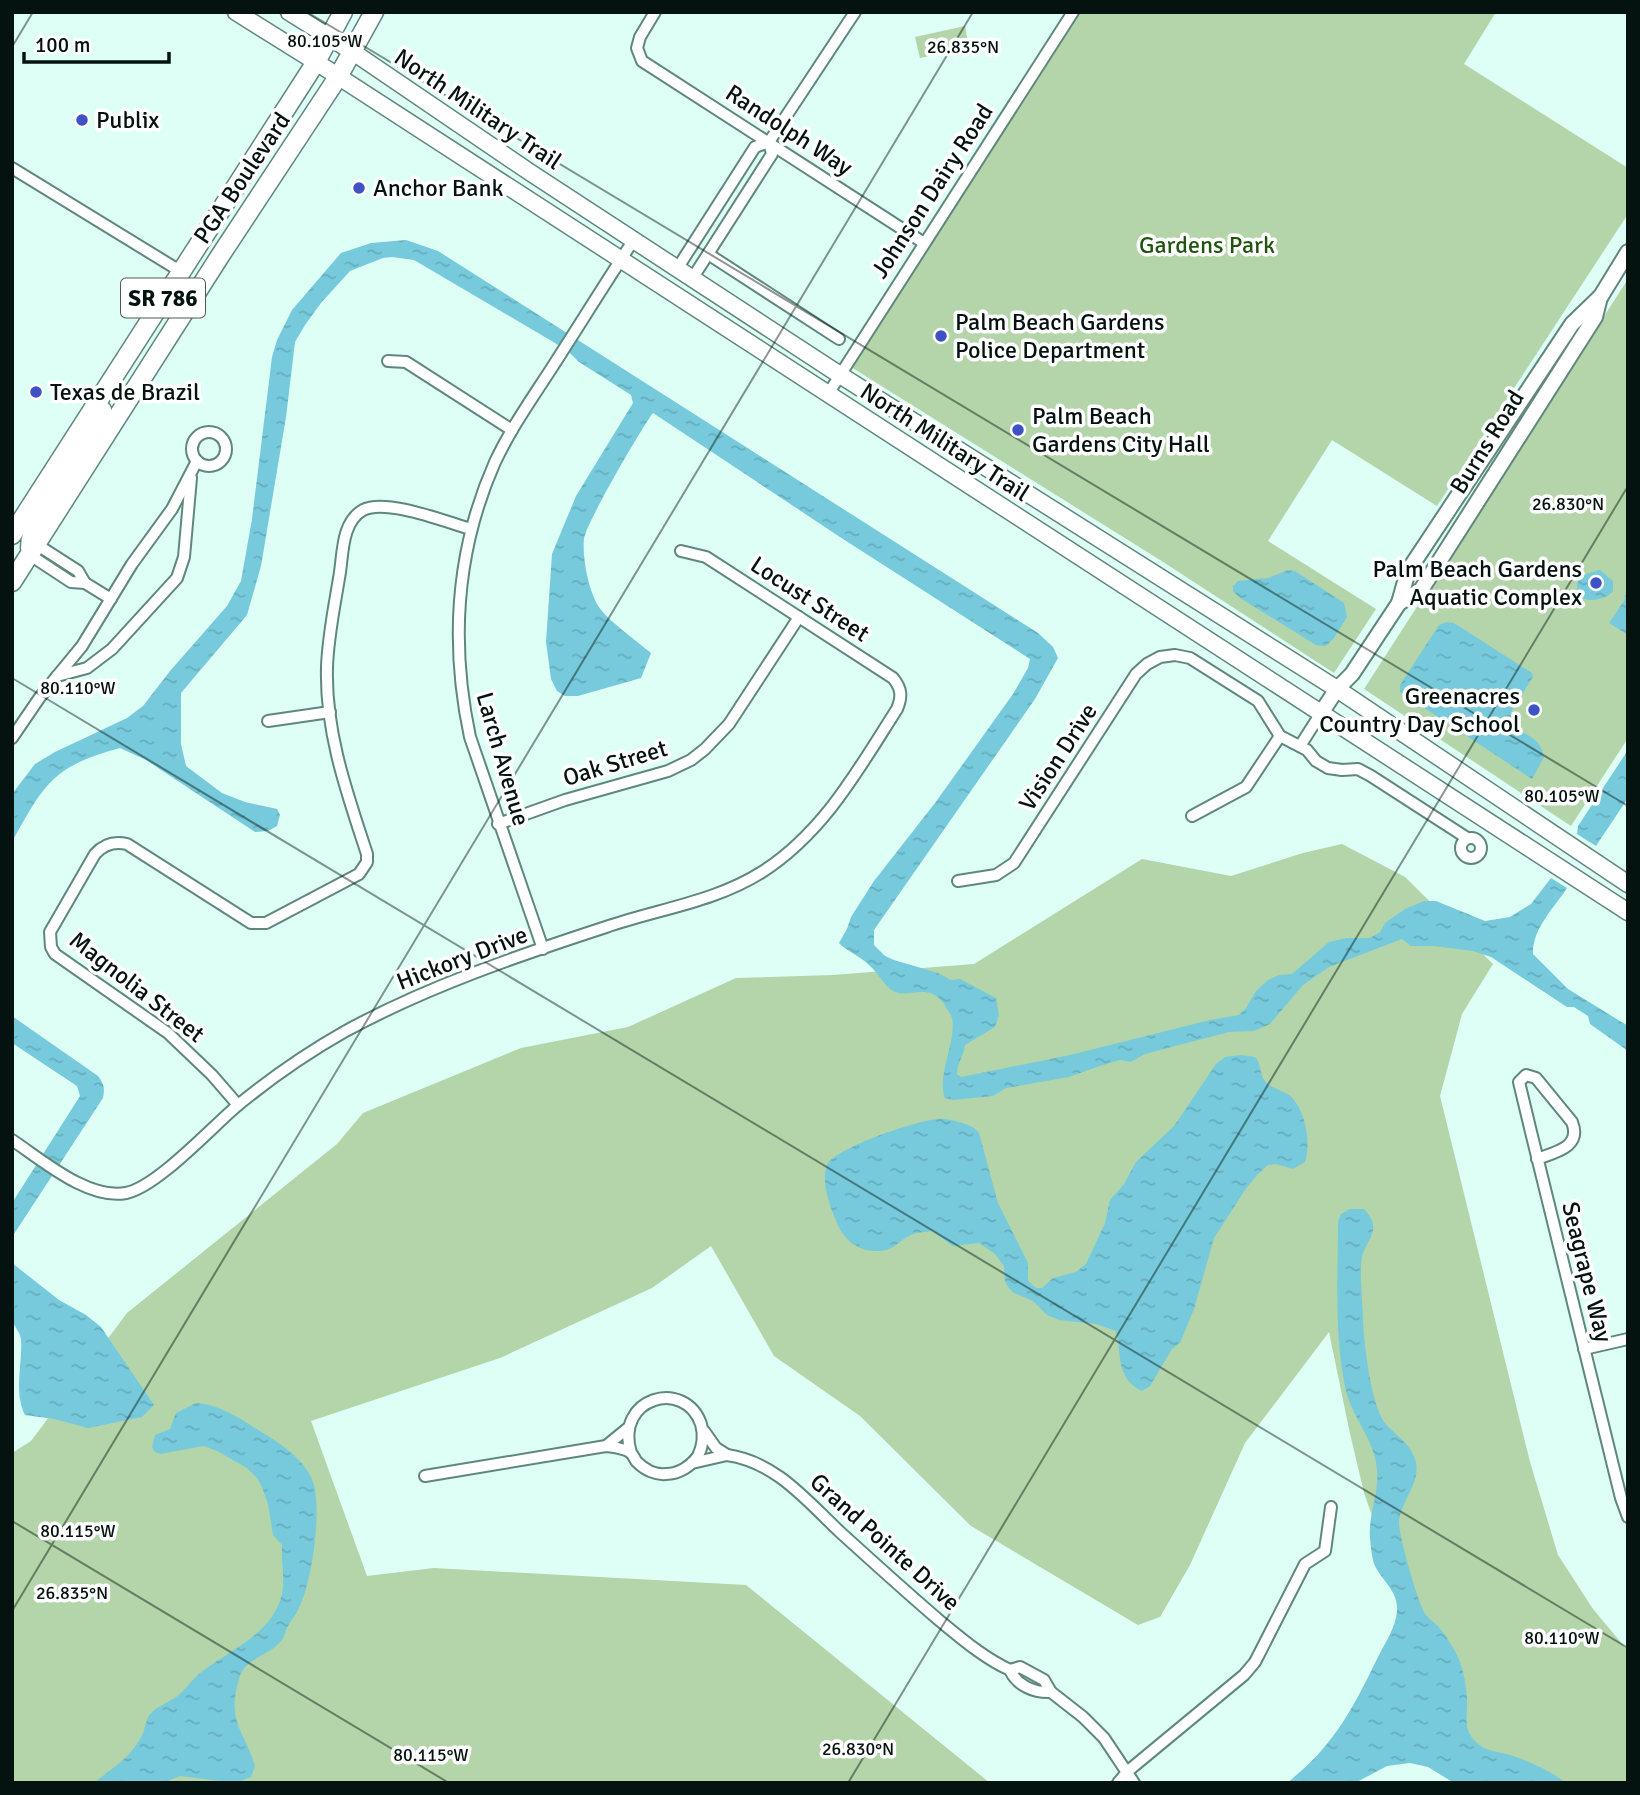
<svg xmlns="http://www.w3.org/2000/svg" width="1640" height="1795" viewBox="0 0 1640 1795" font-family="Signika,sans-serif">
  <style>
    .green { fill: #b3d5a9 }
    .water { fill: url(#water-ripples) }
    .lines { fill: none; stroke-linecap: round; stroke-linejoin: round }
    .minor-casing { stroke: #60877d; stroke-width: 14 }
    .tertiary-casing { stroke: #60877d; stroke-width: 18 }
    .secondary-casing { stroke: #60877d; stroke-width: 19 }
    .primary-casing { stroke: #60877d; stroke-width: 21 }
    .minor { stroke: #fff; stroke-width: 10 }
    .tertiary { stroke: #fff; stroke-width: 14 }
    .secondary { stroke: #fff; stroke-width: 16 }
    .primary { stroke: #fff; stroke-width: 18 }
    .ticks { fill: none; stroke: #04130f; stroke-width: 2; stroke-opacity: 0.45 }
    .poi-dot { fill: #3e52c5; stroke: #fff; stroke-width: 2.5 }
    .labels { text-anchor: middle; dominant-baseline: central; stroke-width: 7; stroke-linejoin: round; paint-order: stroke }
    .shield { fill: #fff; stroke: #4f5a57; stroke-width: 2 }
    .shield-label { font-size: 23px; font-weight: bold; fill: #04130f }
    .street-label { font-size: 24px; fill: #04130f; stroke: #fff }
    .poi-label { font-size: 24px; fill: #04130f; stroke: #fff; text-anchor: start }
    .park-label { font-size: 24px; fill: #21540c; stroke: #fff }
    .ticks-label { font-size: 18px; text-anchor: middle; fill: #04130f; stroke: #fff; stroke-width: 7; stroke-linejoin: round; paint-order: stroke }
  </style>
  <defs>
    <pattern id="water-ripples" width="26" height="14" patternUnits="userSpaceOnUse" patternTransform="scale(1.75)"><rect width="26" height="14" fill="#77cadc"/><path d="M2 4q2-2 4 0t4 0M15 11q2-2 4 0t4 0" fill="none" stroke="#65adbc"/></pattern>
  </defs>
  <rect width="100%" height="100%" fill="#ddfff5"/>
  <g class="green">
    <path d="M 1079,12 L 1496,12 L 1464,64 L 1628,168 L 1628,214 L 1437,506 L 1332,440 L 1268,541 L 1376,609 L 1334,673 L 1160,560 L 851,367 Z"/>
    <path d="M 965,26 L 969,48 L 920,58 L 915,37 Z"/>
    <path d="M 1628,279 L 1628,738 L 1571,826 L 1364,689 Z"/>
    <path d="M 1342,844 L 1405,877 L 1493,964 L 1462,1014 L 1440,1096 L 1530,1462 L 1558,1555 L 1593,1609 L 1628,1651 L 1628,1783 L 1509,1783 L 1445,1721 L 1364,1493 L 1349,1429 L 1329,1332 L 1245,1443 L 1190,1565 L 1160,1617 L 1138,1625 L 971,1526 L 860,1416 L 774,1356 L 711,1246 L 652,1288 L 500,1358 L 311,1421 L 367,1576 L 434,1568 L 746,1585 L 990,1783 L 12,1783 L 12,1453 L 31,1441 L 127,1313 L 337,1144 L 363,1113 L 521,1048 L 628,1027 L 736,978 L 833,975 L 974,964 L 1142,859 L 1231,876 L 1303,853 Z"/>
  </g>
  <g class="water">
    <path d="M 406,240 L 438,251 L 1038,633 L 1053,647 L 1058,658 L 1035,699 L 874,930 L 874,945 L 885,956 L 894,960 L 938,973 L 951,980 L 960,979 L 996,998 L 999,1015 L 995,1027 L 965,1045 C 964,1055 957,1063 957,1074 L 961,1077 L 1070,1055 L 1210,1020 L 1239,1015 L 1246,1008 L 1256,991 L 1268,980 L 1279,975 L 1292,974 L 1329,942 L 1347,938 L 1370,938 L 1380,932 L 1385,923 L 1405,909 L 1424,901 L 1436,901 L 1485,921 L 1510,917 L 1531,904 L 1551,878 L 1567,888 C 1554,908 1532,929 1533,954 L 1568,989 L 1628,1026 L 1628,1051 L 1590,1024 L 1588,1016 L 1574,1007 L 1567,1007 L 1491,957 L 1473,951 L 1434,946 L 1411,946 L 1402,939 L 1329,967 L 1303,985 L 1270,1024 L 1254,1031 L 1229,1032 L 1145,1054 L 1131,1062 L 1120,1060 L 1100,1066 L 1069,1077 L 1006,1088 L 993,1096 L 952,1100 L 945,1098 C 936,1075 957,1042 952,1018 C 951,1014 946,1008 944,1004 C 927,980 906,1002 890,989 C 883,983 877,972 869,965 C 860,956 848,952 839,943 L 847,929 L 851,917 L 874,881 L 935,803 L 1013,694 L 1028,668 L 1030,659 L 843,539 L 653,413 C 642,427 585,525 584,539 C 582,558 589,592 599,607 C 607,620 638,642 651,653 L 641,678 L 578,696 L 565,696 L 557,691 L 551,679 L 546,642 L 552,554 L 576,496 L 633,403 L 631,395 L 579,362 L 569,352 L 555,343 L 414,260 L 392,257 L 383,258 L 350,271 L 321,303 L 305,325 L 295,342 L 286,417 L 261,566 L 247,615 L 181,693 L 181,744 L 186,766 L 222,793 L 245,802 L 277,809 L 280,815 L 277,826 L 268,831 L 255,832 L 146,760 L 120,748 C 53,766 44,784 12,842 L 12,794 L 35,764 L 55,752 L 127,718 L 143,706 L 170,671 L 227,606 L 241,581 L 252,519 L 272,357 L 277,340 L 292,310 L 341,253 L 371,243 Z"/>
    <path d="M 1288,570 L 1295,571 L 1344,603 L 1347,617 L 1334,638 L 1326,646 L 1316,645 L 1240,598 L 1233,591 L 1233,586 L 1238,581 L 1268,578 Z"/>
    <path d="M 1600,570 L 1613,581 L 1613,591 C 1606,599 1590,603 1580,597 C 1571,577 1585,574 1600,570 Z"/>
    <path d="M 1626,593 L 1628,594 L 1628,635 L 1609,623 L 1626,598 L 1624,597 Z"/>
    <path d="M 1447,622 L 1454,623 L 1532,673 L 1533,677 L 1511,712 C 1509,732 1533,733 1540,746 C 1542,749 1543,754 1544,757 L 1532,779 L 1400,692 L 1400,685 L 1439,625 Z"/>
    <path d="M 1628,750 L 1628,798 L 1596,846 L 1577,834 L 1578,826 Z"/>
    <path d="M 12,1016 L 98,1076 C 104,1084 105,1088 103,1098 L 12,1237 L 12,1203 L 80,1096 L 77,1086 L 12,1043 Z"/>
    <path d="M 1241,1055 L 1255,1057 C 1262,1064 1259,1074 1265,1081 C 1272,1090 1287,1090 1293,1099 C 1306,1113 1311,1144 1305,1162 L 1293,1169 L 1276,1164 L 1268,1165 L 1258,1174 L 1245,1190 L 1214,1238 L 1194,1309 L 1180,1343 L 1172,1349 L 1150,1386 L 1142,1391 C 1115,1378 1122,1354 1116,1331 L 1096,1324 L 1059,1320 L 1047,1315 L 1033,1301 L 1014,1293 L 1008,1287 L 1005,1281 L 1004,1266 L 995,1254 L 979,1243 L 953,1246 L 932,1231 C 926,1232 917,1232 911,1235 C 895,1243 894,1252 873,1251 C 853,1249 841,1236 835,1218 C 829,1204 821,1181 827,1165 C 834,1148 927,1116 945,1119 C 956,1121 973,1124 979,1133 L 998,1203 L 1028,1263 L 1028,1281 L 1036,1288 L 1042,1288 L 1053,1278 L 1076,1272 L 1086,1264 L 1105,1223 L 1110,1200 L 1124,1184 L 1136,1162 L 1174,1126 L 1216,1064 L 1225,1057 Z"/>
    <path d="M 1350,1209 L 1364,1209 C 1384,1230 1366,1239 1362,1257 C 1359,1274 1363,1302 1363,1320 C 1364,1344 1371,1405 1385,1423 C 1395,1435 1411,1444 1415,1459 C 1423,1482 1399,1502 1399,1524 C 1400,1539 1418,1604 1426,1615 C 1429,1619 1434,1622 1438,1626 C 1446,1636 1455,1649 1460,1662 C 1464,1673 1466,1686 1467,1698 C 1468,1715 1462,1729 1476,1742 C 1485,1752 1498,1751 1510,1755 C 1531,1762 1549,1770 1566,1783 L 1454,1783 L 1428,1767 L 1410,1763 L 1387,1766 L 1355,1783 L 1287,1783 C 1335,1745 1353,1708 1379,1655 C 1386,1642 1396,1626 1397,1611 C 1399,1587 1374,1577 1372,1555 C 1371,1546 1369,1536 1370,1528 C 1371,1508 1379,1491 1377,1470 C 1375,1439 1351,1417 1345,1387 C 1334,1331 1338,1278 1338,1222 L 1341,1214 Z"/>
    <path d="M 12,1263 L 59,1300 L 86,1315 L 101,1327 L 154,1405 L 142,1417 L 88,1428 L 54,1419 L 25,1415 C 13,1391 23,1364 21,1339 C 20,1331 13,1326 12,1319 C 10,1301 12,1281 12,1263 Z"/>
    <path d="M 196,1403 C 217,1404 238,1417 255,1428 C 275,1440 300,1455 311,1477 C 324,1503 312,1582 299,1608 C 296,1615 291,1620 288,1626 C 285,1631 285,1637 281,1641 C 268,1657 245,1657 239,1679 C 226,1722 245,1731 255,1766 L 251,1777 L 235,1783 L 180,1776 L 163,1783 L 94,1783 C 112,1768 129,1759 140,1739 C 145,1732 145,1721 150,1714 C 158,1705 172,1702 181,1693 C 189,1685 194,1677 204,1670 C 232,1649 273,1633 282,1594 C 285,1579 281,1561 282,1545 L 273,1535 L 268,1504 L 262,1487 L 257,1478 L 247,1468 L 217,1451 L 204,1446 L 160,1454 L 155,1452 L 152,1447 L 155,1435 L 170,1429 L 176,1413 Z"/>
  </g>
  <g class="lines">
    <g class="minor-casing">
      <g id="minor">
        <path d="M 655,12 L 640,37 L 637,48 L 642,61 L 924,243"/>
        <path d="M 12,168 L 180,271 L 184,281 L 187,307"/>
        <path d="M 708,254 L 839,339"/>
        <path d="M 677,269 L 755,147 L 769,142 L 855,12"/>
        <path d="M 692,279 L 772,154 L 769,142"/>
        <path d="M 388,361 L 406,362 L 512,430"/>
        <path d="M 828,394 L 1073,12"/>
        <circle cx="209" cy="449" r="17"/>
        <path d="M 36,544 L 78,571 L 85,583"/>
        <path d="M 30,555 L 71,582 L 85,583 L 111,599"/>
        <path d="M 57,676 L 87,668 L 112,649 L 177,578 L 184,557 L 191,478"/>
        <path d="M 268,721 L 330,712"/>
        <path d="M 12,738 L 40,697 L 82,646 L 132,564 L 172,509 L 197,461"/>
        <path d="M 1300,746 L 1321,713"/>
        <path d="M 1192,816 L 1246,787 L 1280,736"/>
        <path d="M 498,824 L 565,800 L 668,771 L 691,760 L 705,749 L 729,724 L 799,617"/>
        <circle cx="1471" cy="848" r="10"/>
        <path d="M 958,881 L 996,875 L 1014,863 L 1136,674 L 1147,664 L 1160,657 L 1175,655 L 1190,658 L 1258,701 L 1280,736 L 1307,750 L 1316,761 L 1328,768 L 1342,770 L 1358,769 L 1371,776 L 1467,838"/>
        <path d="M 543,949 L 470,737 C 450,643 456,550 495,462 C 511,428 533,397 553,366 C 580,324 606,282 633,241"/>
        <path d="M 238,1105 L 212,1075 L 168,1033 L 55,954 L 51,947 L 50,932 L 95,854 C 104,844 114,841 127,844 L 251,923 L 266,923 L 359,874 L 367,862 L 367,854 C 347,793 325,732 327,667 C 328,635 335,604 340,572 C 343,552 342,522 363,510 C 386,498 446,522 471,529"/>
        <path d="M 12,1140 C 42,1160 88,1200 126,1193 C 157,1187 212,1127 238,1105 C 271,1078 307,1053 344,1032 C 426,987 517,956 606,927 C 658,909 715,902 762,872 C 824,832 858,770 897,709 C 902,697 902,689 893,678 L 706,557 L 681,551"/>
        <path d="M 1537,1159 C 1556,1152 1582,1147 1572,1122 L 1536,1078 L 1526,1075 L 1519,1082 L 1531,1132 L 1621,1498 L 1628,1517"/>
        <path d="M 1584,1349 L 1628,1339"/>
        <path d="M 628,1428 L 606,1446 C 613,1447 625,1448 631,1453 C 634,1456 635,1460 637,1462 C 645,1470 656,1475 666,1474 C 679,1474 691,1466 698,1456 C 703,1446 704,1435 701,1424 C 685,1378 614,1397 631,1453"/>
        <path d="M 727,1455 C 776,1462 806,1500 840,1532 C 873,1562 906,1592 940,1621 C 962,1639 984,1658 1010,1670 C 1017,1686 1035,1693 1051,1692"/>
        <path d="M 692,1463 L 727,1455 L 716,1448 L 704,1431"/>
        <path d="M 425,1476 L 606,1446"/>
        <path d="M 1010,1670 L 1020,1667 L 1044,1680 L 1051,1692 L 1083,1717 L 1104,1738 L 1134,1783"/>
        <path d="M 1118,1783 L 1128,1771 L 1244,1675 L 1255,1662 L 1305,1564 L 1325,1551 L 1331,1507"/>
      </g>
    </g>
    <g class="tertiary-casing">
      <g id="tertiary">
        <path d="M 1399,603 L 1421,590 L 1595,317 L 1600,297"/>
        <path d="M 1321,713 L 1337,689 L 1352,674 L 1399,603 L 1408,571 L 1572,324 L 1601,296 L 1628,252"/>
      </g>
    </g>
    <g class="secondary-casing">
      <g id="secondary">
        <path d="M 236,12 L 316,62 L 1628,912"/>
        <path d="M 289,12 L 353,52 L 531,173 L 840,375 L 1337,689 L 1628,884"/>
      </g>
    </g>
    <g class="primary-casing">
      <g id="primary">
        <path d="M 12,535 L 316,62 L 343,12"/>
        <path d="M 30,548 C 30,504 92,454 102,410"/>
        <path d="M 12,582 L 220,256 L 338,77 L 374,12"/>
      </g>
    </g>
    <use href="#minor" class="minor"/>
    <use href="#tertiary" class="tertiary"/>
    <use href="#secondary" class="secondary"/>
    <use href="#primary" class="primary"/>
  </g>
  <path class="ticks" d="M 307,12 L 1628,806M 12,47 L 33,12M 12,678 L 1628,1648M 12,1521 L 449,1783M 12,1611 L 973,12M 848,1783 L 1628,486"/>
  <g class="poi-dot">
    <circle cx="82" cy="120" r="7"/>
    <circle cx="359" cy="188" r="7"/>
    <circle cx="941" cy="336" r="7"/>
    <circle cx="36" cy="392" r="7"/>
    <circle cx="1018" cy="430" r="7"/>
    <circle cx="1596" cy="583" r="7"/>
    <circle cx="1534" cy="710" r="7"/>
  </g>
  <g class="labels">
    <rect class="shield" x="121" y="278.5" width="84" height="39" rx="5"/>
    <g class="shield-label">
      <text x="163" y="298">SR 786</text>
    </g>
    <g class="street-label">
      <text transform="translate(478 109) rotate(34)">North Military Trail</text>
      <text transform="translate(789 130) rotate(33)">Randolph Way</text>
      <text transform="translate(242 178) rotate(-56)">PGA Boulevard</text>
      <text transform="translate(932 191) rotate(-57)">Johnson Dairy Road</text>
      <text transform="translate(945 442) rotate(33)">North Military Trail</text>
      <text transform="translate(1487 442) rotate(-58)">Burns Road</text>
      <text transform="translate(810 599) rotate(33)">Locust Street</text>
      <text transform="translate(1058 757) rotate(-57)">Vision Drive</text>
      <text transform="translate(503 759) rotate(74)">Larch Avenue</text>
      <text transform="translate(615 763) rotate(-17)">Oak Street</text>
      <text transform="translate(462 958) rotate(-21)">Hickory Drive</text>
      <text transform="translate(137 987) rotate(38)">Magnolia Street</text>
      <text transform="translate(1587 1272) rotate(76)">Seagrape Way</text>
      <text transform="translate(885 1542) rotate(42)">Grand Pointe Drive</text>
    </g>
    <g class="poi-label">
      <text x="96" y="120">Publix</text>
      <text x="373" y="188">Anchor Bank</text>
      <text x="955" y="322">Palm Beach Gardens<tspan x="955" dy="28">Police Department</tspan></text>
      <text x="50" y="392">Texas de Brazil</text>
      <text x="1032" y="416">Palm Beach<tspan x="1032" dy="28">Gardens City Hall</tspan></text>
      <text x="1582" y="569" text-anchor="end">Palm Beach Gardens<tspan x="1582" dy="28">Aquatic Complex</tspan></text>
      <text x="1520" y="696" text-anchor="end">Greenacres<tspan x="1520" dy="28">Country Day School</tspan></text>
    </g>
    <g class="park-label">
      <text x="1207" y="245">Gardens Park</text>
    </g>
  </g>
  <g class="ticks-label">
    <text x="325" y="47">80.105°W</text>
    <text x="963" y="53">26.835°N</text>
    <text x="1568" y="510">26.830°N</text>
    <text x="78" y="694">80.110°W</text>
    <text x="1562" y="802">80.105°W</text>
    <text x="78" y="1537">80.115°W</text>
    <text x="72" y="1599">26.835°N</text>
    <text x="1562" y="1644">80.110°W</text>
    <text x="858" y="1755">26.830°N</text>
    <text x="431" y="1761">80.115°W</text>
  </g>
  <rect width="1640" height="1795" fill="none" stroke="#04130f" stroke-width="28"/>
  <path d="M24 52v10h145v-10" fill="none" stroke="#04130f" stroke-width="3.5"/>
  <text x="35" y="52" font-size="21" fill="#04130f" stroke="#ffffff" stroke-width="5" paint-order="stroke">100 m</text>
</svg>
